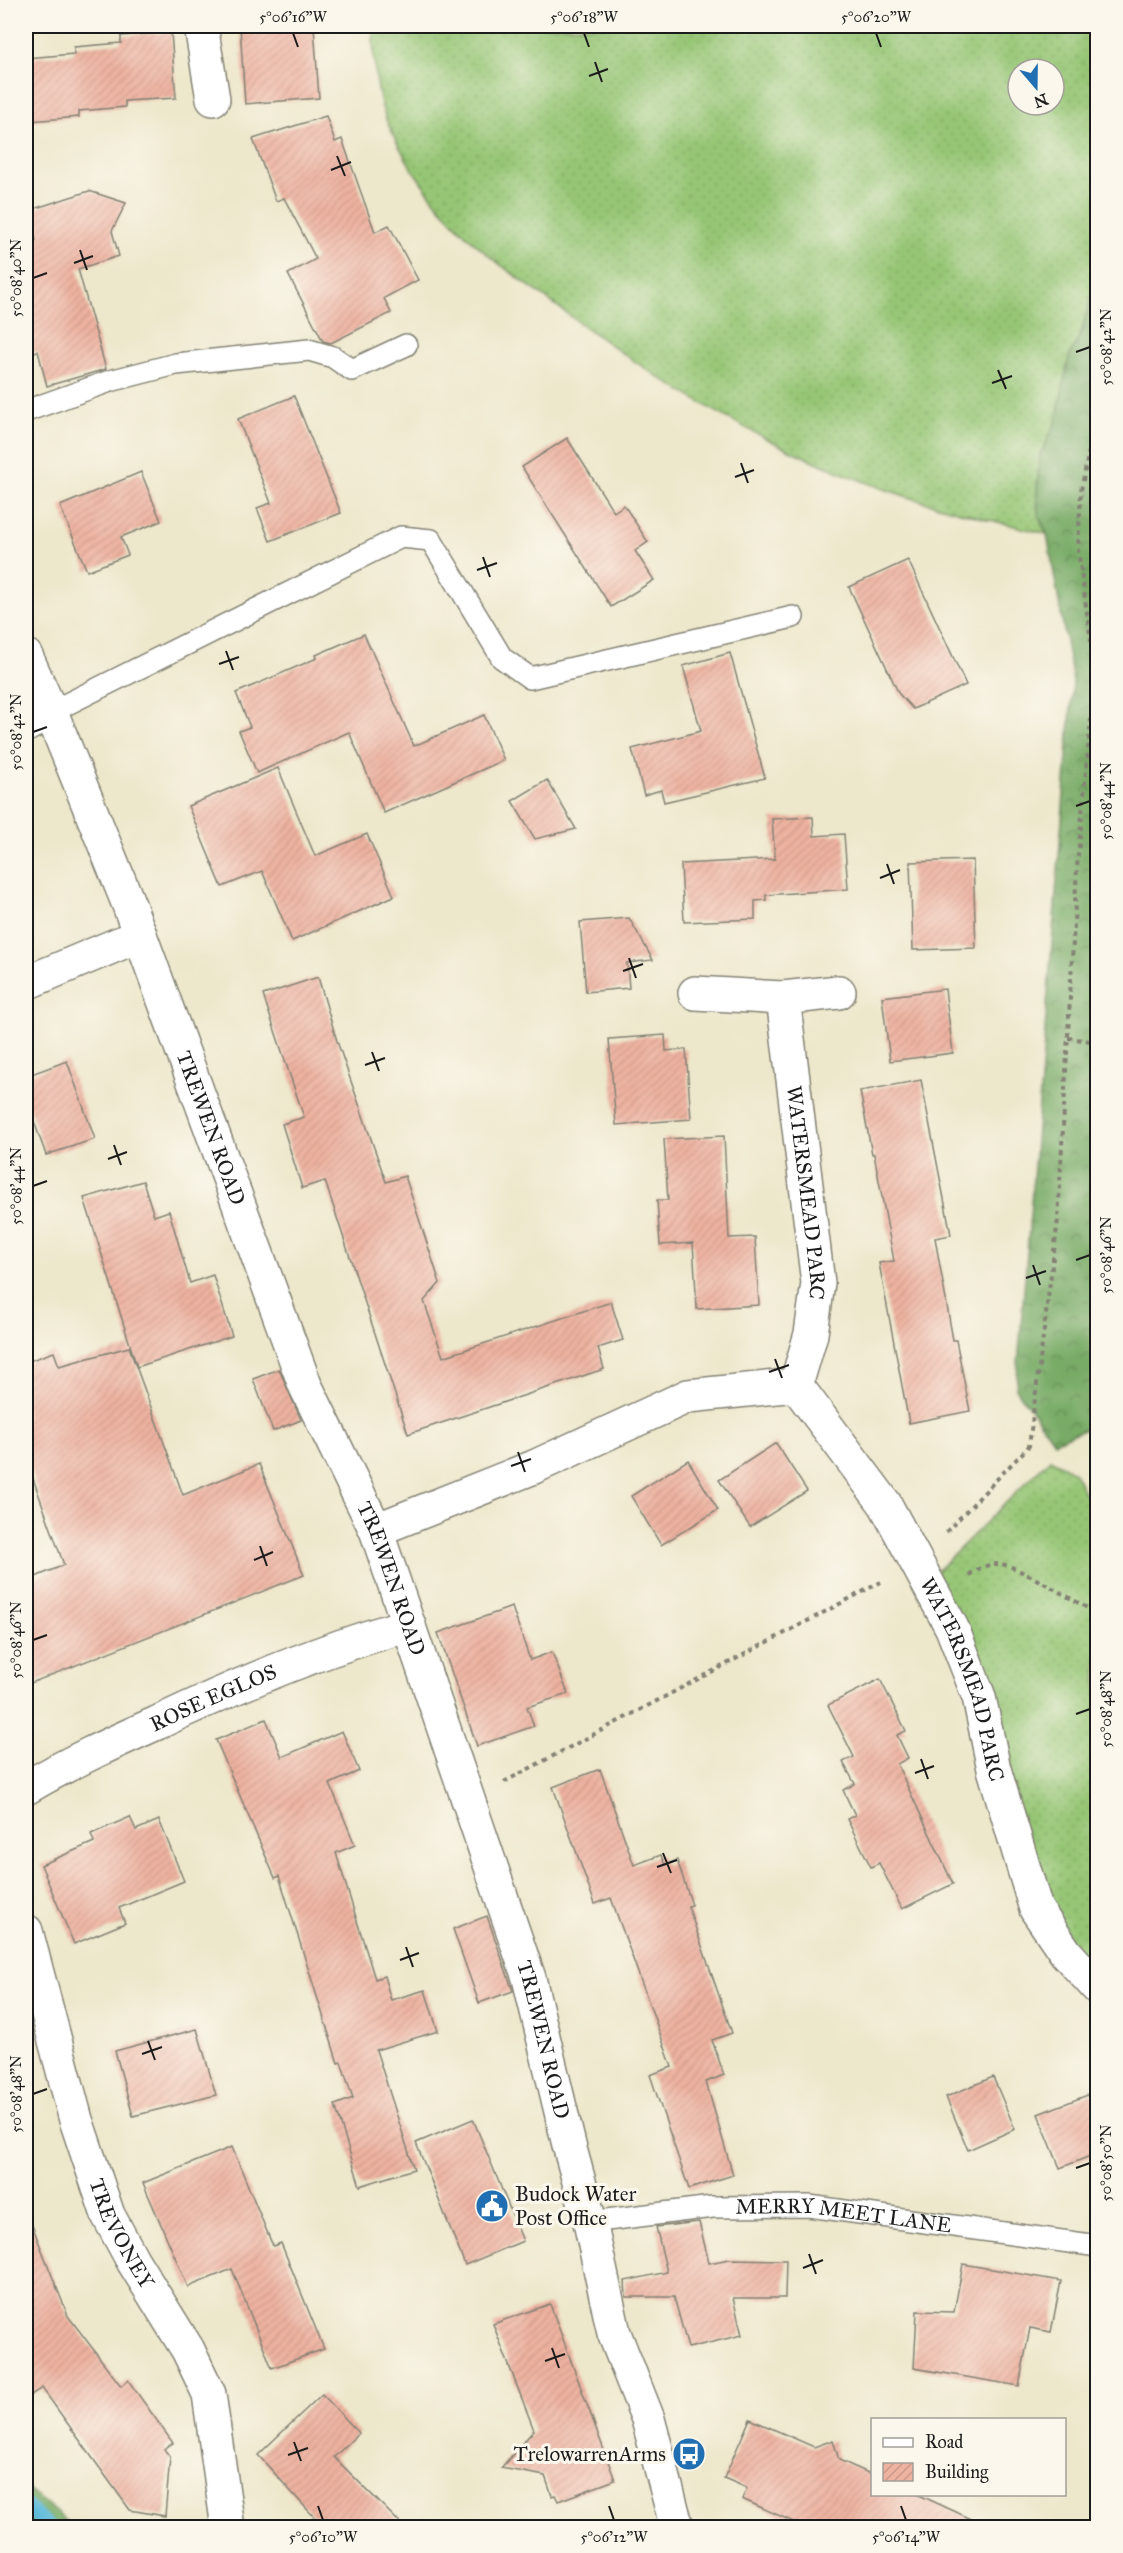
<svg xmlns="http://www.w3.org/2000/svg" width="1123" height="2553" viewBox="0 0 1123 2553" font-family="'IM FELL Great Primer',serif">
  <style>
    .grass { fill: url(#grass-dots); stroke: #597148; stroke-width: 1.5; fill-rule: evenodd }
    .forest { fill: url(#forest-crowns); stroke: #4a6441; stroke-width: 1.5 }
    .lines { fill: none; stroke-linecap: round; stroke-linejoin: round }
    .stream { stroke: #5dbbdb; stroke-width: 14 }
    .building { fill: url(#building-hatch) }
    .lane-casing { stroke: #848274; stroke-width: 24 }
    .street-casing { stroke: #848274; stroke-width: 36 }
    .secondary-casing { stroke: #848274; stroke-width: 36 }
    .path { stroke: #848274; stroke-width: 4; stroke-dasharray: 4.5 4.5; stroke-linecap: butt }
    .lane { stroke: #fff; stroke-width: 21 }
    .street { stroke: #fff; stroke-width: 33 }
    .secondary { stroke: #fff; stroke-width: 33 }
    .ticks { fill: none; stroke: #1c1c1c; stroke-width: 2 }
    .labels { text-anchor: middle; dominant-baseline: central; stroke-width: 6; stroke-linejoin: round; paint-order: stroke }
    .street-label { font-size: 21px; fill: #1c1c1c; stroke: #fbf7ec }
    .poi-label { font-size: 21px; fill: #1c1c1c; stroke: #fbf7ec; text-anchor: start }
    .neatline { fill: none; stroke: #1c1c1c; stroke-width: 2 }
    .ticks-label { font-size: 15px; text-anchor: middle; fill: #1c1c1c }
  </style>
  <defs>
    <pattern id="grass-dots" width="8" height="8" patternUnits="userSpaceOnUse" patternTransform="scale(1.5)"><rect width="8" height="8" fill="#96c675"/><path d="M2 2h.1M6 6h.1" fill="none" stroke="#81aa65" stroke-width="1.8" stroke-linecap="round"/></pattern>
    <pattern id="forest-crowns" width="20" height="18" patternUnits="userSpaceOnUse" patternTransform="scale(1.5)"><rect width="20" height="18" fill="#78ab66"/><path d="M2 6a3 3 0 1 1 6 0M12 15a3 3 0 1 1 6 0" fill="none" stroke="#628a53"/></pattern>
    <pattern id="building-hatch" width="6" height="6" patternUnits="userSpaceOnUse" patternTransform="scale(1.5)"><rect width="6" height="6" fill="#eeb2a0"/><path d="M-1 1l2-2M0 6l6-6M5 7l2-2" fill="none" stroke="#cc9889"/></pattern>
  </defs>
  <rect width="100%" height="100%" fill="#fbf7ec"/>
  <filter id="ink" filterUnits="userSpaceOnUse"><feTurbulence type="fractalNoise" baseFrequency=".0167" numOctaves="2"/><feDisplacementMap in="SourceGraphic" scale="12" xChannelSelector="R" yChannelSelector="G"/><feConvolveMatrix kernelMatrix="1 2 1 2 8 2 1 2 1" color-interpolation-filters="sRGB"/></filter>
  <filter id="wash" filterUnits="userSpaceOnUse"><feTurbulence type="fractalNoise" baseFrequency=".008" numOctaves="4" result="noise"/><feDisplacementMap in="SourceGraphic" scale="24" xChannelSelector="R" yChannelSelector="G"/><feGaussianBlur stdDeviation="1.35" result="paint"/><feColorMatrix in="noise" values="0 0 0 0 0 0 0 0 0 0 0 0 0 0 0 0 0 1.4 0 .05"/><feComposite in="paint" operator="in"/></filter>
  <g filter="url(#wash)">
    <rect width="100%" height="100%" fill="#ede7cb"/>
    <g class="grass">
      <path d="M 373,26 L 1097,26 L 1097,275 L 1082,331 L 1069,357 L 1057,422 L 1040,455 L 1038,515 L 1047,534 C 997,522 948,510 899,494 C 775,453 661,385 558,307 C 532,287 503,269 479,247 C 441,214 408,169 388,124 C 375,94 373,57 373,26 ZM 1018,69 L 1054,69 L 1054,105 L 1018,105 Z"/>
      <path d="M 1050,1459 L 1074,1472 L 1097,1519 L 1097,1978 L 1065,1941 L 933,1575 Z"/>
    </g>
    <g class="forest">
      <path d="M 1097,275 L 1098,1424 L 1054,1442 L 1016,1389 L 1073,682 L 1047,534 L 1038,515 L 1037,489 L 1040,455 L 1056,422 L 1069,357 L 1082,331 Z"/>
      <path d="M 26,2488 L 74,2527 L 26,2527 Z"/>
    </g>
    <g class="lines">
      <path class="stream" d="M 26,2506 L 50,2528"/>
    </g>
    <g id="blocks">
      <g class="building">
        <path d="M 240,26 L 314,26 L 319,98 L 245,104 Z"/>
        <path d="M 171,32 L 176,98 L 125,101 L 125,107 L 79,111 L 79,117 L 30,121 L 26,58 L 74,54 L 74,47 L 121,43 L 121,36 Z"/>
        <path d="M 326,116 L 335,142 L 342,139 L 375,232 L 389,225 L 418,280 L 384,298 L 391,313 L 331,343 L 323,341 L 288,274 L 316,259 L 284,198 L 276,201 L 253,139 Z"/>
        <path d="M 89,191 L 126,203 L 112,231 L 119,256 L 78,269 L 106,369 L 47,386 L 38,351 L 31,353 L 26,332 L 26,243 L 36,240 L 27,211 Z"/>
        <path d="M 294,396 L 341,513 L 270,541 L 257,508 L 271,503 L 238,419 Z"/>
        <path d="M 567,438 L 614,512 L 624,505 L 648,542 L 635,551 L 654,580 L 611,607 L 522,467 Z"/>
        <path d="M 141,472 L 161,521 L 121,537 L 128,555 L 87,571 L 60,506 Z"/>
        <path d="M 908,560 L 966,685 L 913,709 L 899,694 L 849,587 Z"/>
        <path d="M 364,634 L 414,746 L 484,715 L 504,760 L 384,813 L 349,732 L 257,773 L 239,731 L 250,727 L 236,693 L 317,658 L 316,655 Z"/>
        <path d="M 730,653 L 765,778 L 664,802 L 661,790 L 644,795 L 632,749 L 701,731 L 683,666 Z"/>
        <path d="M 278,768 L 315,856 L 367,834 L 394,896 L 292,941 L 262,871 L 222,887 L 188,806 Z"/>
        <path d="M 547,780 L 576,829 L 535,839 L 512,801 Z"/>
        <path d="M 813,817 L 814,836 L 844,834 L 848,889 L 766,895 L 766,900 L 755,901 L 755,919 L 684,922 L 681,864 L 775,859 L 772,819 Z"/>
        <path d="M 973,860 L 976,948 L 913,950 L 910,862 Z"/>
        <path d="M 629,918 L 653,960 L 627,963 L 629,988 L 586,992 L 580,922 Z"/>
        <path d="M 318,977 L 337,1041 L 386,1182 L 405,1176 L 440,1283 L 424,1301 L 443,1357 L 611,1302 L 623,1340 L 598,1348 L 604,1369 L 408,1434 L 325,1181 L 302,1188 L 282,1124 L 304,1117 L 263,995 Z"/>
        <path d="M 945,989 L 953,1053 L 890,1061 L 882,997 Z"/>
        <path d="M 665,1035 L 666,1051 L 686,1049 L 691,1119 L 616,1125 L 609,1039 Z"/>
        <path d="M 67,1061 L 95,1139 L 46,1155 L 26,1099 L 26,1076 Z"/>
        <path d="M 921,1080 L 951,1235 L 935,1238 L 953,1340 L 956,1340 L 970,1411 L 909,1423 L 879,1263 L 894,1261 L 874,1154 L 872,1154 L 860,1091 Z"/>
        <path d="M 724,1136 L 729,1238 L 755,1237 L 759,1305 L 697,1309 L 693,1243 L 660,1245 L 657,1200 L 668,1200 L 664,1139 Z"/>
        <path d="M 143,1181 L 154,1216 L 169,1211 L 190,1283 L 213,1275 L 232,1336 L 137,1367 L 84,1198 Z"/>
        <path d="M 129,1347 L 183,1495 L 259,1464 L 304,1575 L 26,1685 L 26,1581 L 64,1565 L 26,1459 L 26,1362 L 54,1352 L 59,1366 Z"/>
        <path d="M 279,1369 L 301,1420 L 273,1431 L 253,1379 Z"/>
        <path d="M 776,1443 L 807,1491 L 750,1527 L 719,1480 Z"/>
        <path d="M 688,1460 L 718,1510 L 661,1545 L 631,1496 Z"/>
        <path d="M 512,1607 L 530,1660 L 552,1652 L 568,1694 L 527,1707 L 534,1726 L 477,1746 L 438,1633 Z"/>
        <path d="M 880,1679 L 906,1731 L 897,1735 L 908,1758 L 897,1764 L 953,1884 L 902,1909 L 879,1863 L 871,1867 L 847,1819 L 855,1815 L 843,1790 L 855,1784 L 843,1762 L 854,1757 L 828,1705 Z"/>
        <path d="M 266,1719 L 282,1757 L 342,1731 L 359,1771 L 330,1784 L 355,1845 L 336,1853 L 375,1979 L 384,1976 L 391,2000 L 425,1990 L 438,2031 L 376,2050 L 414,2169 L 360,2186 L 335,2105 L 353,2098 L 341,2062 L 338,2063 L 279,1876 L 275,1878 L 216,1740 Z"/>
        <path d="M 600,1769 L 634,1865 L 661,1855 L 665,1865 L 677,1860 L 692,1905 L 688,1906 L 732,2033 L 712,2040 L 724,2075 L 706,2082 L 733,2175 L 689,2189 L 650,2075 L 672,2067 L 611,1898 L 595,1904 L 553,1787 Z"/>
        <path d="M 130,1817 L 136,1830 L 159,1820 L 184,1881 L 119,1908 L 125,1923 L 74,1944 L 41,1865 L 94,1842 L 91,1834 Z"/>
        <path d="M 487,1916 L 513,1991 L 479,2003 L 453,1929 Z"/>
        <path d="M 197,2029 L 216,2095 L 133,2116 L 115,2051 Z"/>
        <path d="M 993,2077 L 1015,2129 L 968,2150 L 946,2097 Z"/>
        <path d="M 1098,2091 L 1098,2153 L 1060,2168 L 1038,2114 Z"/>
        <path d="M 473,2119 L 523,2241 L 465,2265 L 416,2143 Z"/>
        <path d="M 232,2147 L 273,2246 L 281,2243 L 324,2349 L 272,2368 L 232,2269 L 188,2287 L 143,2183 Z"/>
        <path d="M 28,2215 L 68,2316 L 121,2386 L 128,2380 L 173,2443 L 164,2449 L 170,2457 L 165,2516 L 130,2510 L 42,2388 L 26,2398 L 26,2216 Z"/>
        <path d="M 699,2222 L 709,2263 L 729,2259 L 786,2260 L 785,2298 L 733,2298 L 742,2335 L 688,2348 L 674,2297 L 626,2297 L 625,2281 L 667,2272 L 656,2227 Z"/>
        <path d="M 963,2264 L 1061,2281 L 1051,2332 L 1030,2328 L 1019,2386 L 914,2368 L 917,2311 L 954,2312 Z"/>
        <path d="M 550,2304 L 615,2480 L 558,2501 L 555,2495 L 552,2496 L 545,2476 L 501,2468 L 534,2430 L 493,2324 Z"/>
        <path d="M 322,2394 L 359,2433 L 334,2457 L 405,2528 L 324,2528 L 258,2455 Z"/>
        <path d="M 750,2419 L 814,2447 L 833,2440 L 839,2460 L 873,2475 L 873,2494 L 917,2494 L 991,2528 L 807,2528 L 742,2499 L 747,2488 L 724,2478 Z"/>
      </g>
    </g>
  </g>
  <g filter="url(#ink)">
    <use href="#blocks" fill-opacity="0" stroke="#848274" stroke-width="1.5"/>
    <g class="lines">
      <g class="lane-casing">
        <g id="lane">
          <path d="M 26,411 L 110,381 L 176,364 L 309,350 L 333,357 L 352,370 L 406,345"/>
          <path d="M 51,712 L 401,537 L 431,540 L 502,658 L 530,678 L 793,617"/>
          <path id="s1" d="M 590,2222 L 713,2207 L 809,2206 L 1098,2246"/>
        </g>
      </g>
      <g class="street-casing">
        <g id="street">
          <path d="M 201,26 L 213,99"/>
          <path d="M 26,725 L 51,712"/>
          <path d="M 26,983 L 140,935"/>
          <path d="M 695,993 L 783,998 L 839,992"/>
          <path id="s2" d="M 783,998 L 818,1283 L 811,1334 L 796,1385"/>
          <path id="s3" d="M 376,1530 L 534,1467 L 688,1396 L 796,1385 L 885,1504 L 952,1628 L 979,1697 L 994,1769 L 1036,1909 L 1066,1953 L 1098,1988"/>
          <path id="s4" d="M 26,1788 C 68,1763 112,1743 157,1723 C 239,1684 322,1649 409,1625"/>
          <path id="s5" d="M 26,1931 L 76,2120 L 108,2215 L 133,2261 L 188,2350 L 209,2394 L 228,2528"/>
        </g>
      </g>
      <g class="secondary-casing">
        <g id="secondary">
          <path id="s6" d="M 26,656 L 51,712 L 129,905 L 305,1385 L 376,1530 L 529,1978 L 569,2145 L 590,2222 L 614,2333 L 648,2419 L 677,2528"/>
        </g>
      </g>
      <g class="path">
        <path d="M 1068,1038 L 1098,1042"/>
        <path d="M 946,1532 L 1029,1446 L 1058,1220 L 1077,867 L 1092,709 L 1095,668 L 1078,550 L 1081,490 L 1098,407"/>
        <path d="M 969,1575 C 977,1569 989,1563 1000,1564 C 1017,1565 1079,1604 1098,1614"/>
        <path d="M 504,1782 L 881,1582"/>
      </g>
      <use href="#lane" class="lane"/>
      <use href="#street" class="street"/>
      <use href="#secondary" class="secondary"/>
    </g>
  </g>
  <path class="ticks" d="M 293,33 L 298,47M 584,33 L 589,47M 876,33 L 881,47M 595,62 L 602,82M 589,76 L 608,69M 337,156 L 345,176M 331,170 L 351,162M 80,250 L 87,270M 74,263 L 93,256M 33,278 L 47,273M 1076,352 L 1090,347M 998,370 L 1006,389M 992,383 L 1012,376M 741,463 L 748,483M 735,477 L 754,470M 483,557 L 490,577M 477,570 L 497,563M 226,651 L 233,670M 219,664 L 239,657M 33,732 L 47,727M 1076,806 L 1090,801M 887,864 L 894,884M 880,878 L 900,870M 629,958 L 636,978M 623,971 L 643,964M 372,1052 L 379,1071M 365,1065 L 385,1058M 114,1145 L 121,1165M 108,1159 L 127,1152M 33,1186 L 47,1181M 1076,1260 L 1090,1255M 1033,1265 L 1040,1285M 1026,1278 L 1046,1271M 775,1359 L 782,1378M 769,1372 L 789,1365M 518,1452 L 525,1472M 511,1466 L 531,1459M 260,1546 L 267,1566M 254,1560 L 273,1552M 33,1640 L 47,1635M 1076,1714 L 1090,1709M 921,1759 L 928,1779M 915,1773 L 934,1766M 663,1853 L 671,1873M 657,1867 L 677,1860M 406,1947 L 413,1967M 400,1960 L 419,1953M 148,2041 L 155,2060M 142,2054 L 162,2047M 33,2094 L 47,2089M 1076,2168 L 1090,2163M 809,2254 L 816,2274M 803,2268 L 823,2260M 552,2348 L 559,2368M 545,2361 L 565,2354M 294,2442 L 301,2461M 288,2455 L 308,2448M 318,2506 L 323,2520M 609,2506 L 614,2520M 901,2506 L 906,2520"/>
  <defs>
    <g id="civic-disc" transform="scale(1.725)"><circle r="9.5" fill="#1f6fb2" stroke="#fbf7ec"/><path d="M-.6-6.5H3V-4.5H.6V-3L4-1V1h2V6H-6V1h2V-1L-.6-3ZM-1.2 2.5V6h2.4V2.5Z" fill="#fff"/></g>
    <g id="bus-disc" transform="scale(1.725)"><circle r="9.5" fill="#1f6fb2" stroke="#fbf7ec"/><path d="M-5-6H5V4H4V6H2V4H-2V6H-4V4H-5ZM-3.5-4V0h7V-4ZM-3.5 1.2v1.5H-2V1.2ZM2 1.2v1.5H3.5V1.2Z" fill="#fff"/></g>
  </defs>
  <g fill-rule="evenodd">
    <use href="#civic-disc" x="492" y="2206"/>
    <use href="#bus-disc" x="689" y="2454"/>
  </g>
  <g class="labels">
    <g class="street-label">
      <text stroke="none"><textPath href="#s6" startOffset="507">TREWEN ROAD</textPath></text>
      <text stroke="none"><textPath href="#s2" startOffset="196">WATERSMEAD PARC</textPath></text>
      <text stroke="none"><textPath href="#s6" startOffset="993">TREWEN ROAD</textPath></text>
      <text stroke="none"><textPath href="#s3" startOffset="790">WATERSMEAD PARC</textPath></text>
      <text stroke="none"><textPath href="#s4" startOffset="208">ROSE EGLOS</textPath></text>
      <text stroke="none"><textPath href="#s6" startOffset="1479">TREWEN ROAD</textPath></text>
      <text stroke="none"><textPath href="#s1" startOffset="255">MERRY MEET LANE</textPath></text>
      <text stroke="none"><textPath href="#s5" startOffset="318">TREVONEY</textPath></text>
    </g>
    <g class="poi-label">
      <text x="515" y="2194">Budock Water<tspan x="515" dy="24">Post Office</tspan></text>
      <text x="666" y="2454" text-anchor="end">TrelowarrenArms</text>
    </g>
  </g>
  <rect width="1123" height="2553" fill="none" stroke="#fbf7ec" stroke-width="66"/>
  <rect x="871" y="2418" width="195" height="78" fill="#fbf7ec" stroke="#a29f99" stroke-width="1.5"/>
  <rect x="883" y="2438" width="30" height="9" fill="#ffffff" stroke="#a29f99" stroke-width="1.5"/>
  <text x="925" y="2448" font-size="18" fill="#1c1c1c">Road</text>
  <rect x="883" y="2463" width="30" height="18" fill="url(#building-hatch)" stroke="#a29f99" stroke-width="1.5"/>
  <text x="925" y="2478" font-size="18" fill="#1c1c1c">Building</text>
  <g transform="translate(1036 87) rotate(160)"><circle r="28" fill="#fbf7ec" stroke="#a29f99" stroke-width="1.5"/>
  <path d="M0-4.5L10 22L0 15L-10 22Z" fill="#1f6fb2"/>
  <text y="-9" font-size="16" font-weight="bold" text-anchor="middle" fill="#1c1c1c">N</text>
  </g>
  <rect x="33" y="33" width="1057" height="2487" class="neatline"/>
  <g class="ticks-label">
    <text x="293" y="22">5°06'16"W</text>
    <text x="584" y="22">5°06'18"W</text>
    <text x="876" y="22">5°06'20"W</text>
    <text transform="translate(16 278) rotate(-90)" y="5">50°08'40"N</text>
    <text transform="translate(1106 347) rotate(-90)" y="5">50°08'42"N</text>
    <text transform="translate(16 732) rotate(-90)" y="5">50°08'42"N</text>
    <text transform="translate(1106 801) rotate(-90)" y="5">50°08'44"N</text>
    <text transform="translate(16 1186) rotate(-90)" y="5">50°08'44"N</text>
    <text transform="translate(1106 1255) rotate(-90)" y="5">50°08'46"N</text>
    <text transform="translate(16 1640) rotate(-90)" y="5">50°08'46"N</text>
    <text transform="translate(1106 1709) rotate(-90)" y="5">50°08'48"N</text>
    <text transform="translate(16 2094) rotate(-90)" y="5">50°08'48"N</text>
    <text transform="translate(1106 2163) rotate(-90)" y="5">50°08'50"N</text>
    <text x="323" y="2542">5°06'10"W</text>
    <text x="614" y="2542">5°06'12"W</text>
    <text x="906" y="2542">5°06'14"W</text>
  </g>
</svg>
